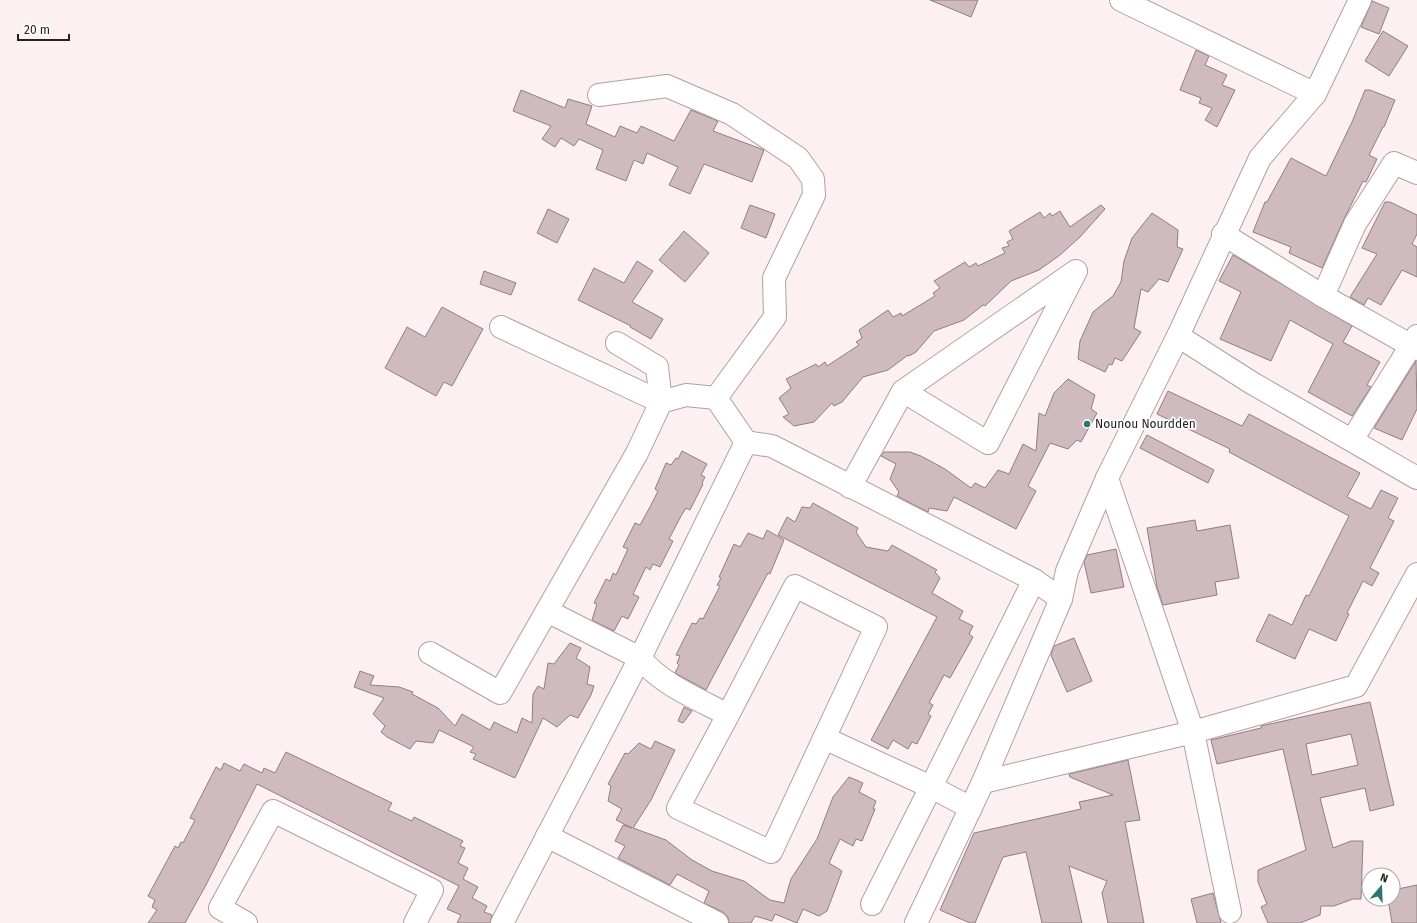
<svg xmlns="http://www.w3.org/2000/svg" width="1417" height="923" viewBox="0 0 1417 923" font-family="'Fira Sans',sans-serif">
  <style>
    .building { fill: #cfbbbe; stroke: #917e81; fill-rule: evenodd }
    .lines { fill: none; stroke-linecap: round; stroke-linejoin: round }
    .minor-casing { stroke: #b29fa2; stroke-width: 24 }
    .minor { stroke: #fff; stroke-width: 22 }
    .poi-dot { fill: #2d756e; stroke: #fff; stroke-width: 1.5 }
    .labels { text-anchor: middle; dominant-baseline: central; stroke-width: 3.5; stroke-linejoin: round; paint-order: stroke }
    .poi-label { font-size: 12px; fill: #272021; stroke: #fff; text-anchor: start }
  </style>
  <rect width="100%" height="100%" fill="#fdf0f2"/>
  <g class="building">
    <path d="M 930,0 L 978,0 L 971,17 Z"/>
    <path d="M 1372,1 L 1389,8 L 1379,34 L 1361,27 Z"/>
    <path d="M 1383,31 L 1408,46 L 1389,76 L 1365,61 Z"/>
    <path d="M 1196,50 L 1209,56 L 1205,65 L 1227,75 L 1222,85 L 1235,90 L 1217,127 L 1205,120 L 1212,108 L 1199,103 L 1201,98 L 1180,90 Z"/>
    <path d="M 521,90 L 565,108 L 568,99 L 592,106 L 586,124 L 615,137 L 620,126 L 637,133 L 641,126 L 674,141 L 691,110 L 718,121 L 713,131 L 764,150 L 752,182 L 704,164 L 690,194 L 669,185 L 678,167 L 647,153 L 643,164 L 634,160 L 626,181 L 596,169 L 603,150 L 579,139 L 574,146 L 561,138 L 555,147 L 542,139 L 551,126 L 513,111 Z"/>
    <path d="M 1365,90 L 1370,90 L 1395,100 L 1384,127 L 1383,127 L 1369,155 L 1377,159 L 1366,182 L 1363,181 L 1344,219 L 1322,268 L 1289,253 L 1291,247 L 1253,232 L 1265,202 L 1267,202 L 1291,158 L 1326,176 L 1352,122 Z"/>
    <path d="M 1385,202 L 1390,202 L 1417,215 L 1417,234 L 1412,244 L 1417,247 L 1417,277 L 1402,270 L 1381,305 L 1368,298 L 1364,305 L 1350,297 L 1377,254 L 1362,248 Z"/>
    <path d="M 750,205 L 775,214 L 766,238 L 741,228 Z"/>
    <path d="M 1101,205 L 1105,209 L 1080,237 L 1060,255 L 1039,270 L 1011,281 L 985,306 L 983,305 L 964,320 L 934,331 L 916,352 L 909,356 L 908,355 L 888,370 L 863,377 L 842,402 L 834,406 L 832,403 L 814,422 L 794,426 L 783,417 L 789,414 L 779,398 L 791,388 L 786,379 L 816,364 L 818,367 L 825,362 L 827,366 L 859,345 L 856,342 L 862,338 L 859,330 L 882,314 L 888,310 L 893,317 L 901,313 L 902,316 L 935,296 L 933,293 L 940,288 L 934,281 L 965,262 L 969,267 L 976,263 L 978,266 L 1005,253 L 1002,248 L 1009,246 L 1007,242 L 1013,239 L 1009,231 L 1040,212 L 1044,218 L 1050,213 L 1052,216 L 1060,211 L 1070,227 Z"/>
    <path d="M 548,209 L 569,219 L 557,243 L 537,233 Z"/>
    <path d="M 1152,213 L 1178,230 L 1177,247 L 1183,249 L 1168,282 L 1159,279 L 1148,292 L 1141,289 L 1134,328 L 1141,332 L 1122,361 L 1115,358 L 1112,365 L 1109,364 L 1105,372 L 1078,359 L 1080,341 L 1093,312 L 1113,296 L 1121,282 L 1124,261 L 1132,238 Z"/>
    <path d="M 684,231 L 709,253 L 685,282 L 659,260 Z"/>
    <path d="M 1233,255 L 1352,326 L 1343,342 L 1380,362 L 1367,385 L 1371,387 L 1352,416 L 1308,392 L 1333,344 L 1290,320 L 1271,361 L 1220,339 L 1241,292 L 1219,281 Z"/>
    <path d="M 637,261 L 653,271 L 632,302 L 663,319 L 651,339 L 630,327 L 631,326 L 578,300 L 594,268 L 624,283 Z"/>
    <path d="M 484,271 L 516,283 L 511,295 L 480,284 Z"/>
    <path d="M 442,307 L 483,329 L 452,386 L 444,382 L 436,396 L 385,368 L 407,327 L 425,337 Z"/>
    <path d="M 1416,361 L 1417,409 L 1402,440 L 1374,428 Z"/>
    <path d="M 1068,379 L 1095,395 L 1091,409 L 1097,413 L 1081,442 L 1077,440 L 1068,449 L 1050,443 L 1028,486 L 1036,491 L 1016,529 L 954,497 L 947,511 L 929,508 L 928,512 L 897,496 L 899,492 L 890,479 L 896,464 L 881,456 L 884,452 L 910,452 L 921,456 L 945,469 L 971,488 L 975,483 L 985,488 L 998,470 L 1009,474 L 1023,444 L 1036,451 L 1039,413 L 1045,416 L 1054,393 Z"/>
    <path d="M 1168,391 L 1242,426 L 1249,414 L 1360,473 L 1347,497 L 1371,509 L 1381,490 L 1398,498 L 1388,518 L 1394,521 L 1370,568 L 1379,573 L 1372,586 L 1363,581 L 1347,613 L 1349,614 L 1336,641 L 1309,629 L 1295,659 L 1256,641 L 1269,614 L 1292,625 L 1306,595 L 1309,596 L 1349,516 L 1229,452 L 1230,449 L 1157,414 Z"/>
    <path d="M 1147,435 L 1214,470 L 1208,483 L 1140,448 Z"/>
    <path d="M 682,451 L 707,464 L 701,475 L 705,477 L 702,483 L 703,484 L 690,510 L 686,508 L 681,516 L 669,539 L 673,541 L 660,567 L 653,564 L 650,570 L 646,567 L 633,594 L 639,597 L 628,619 L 622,616 L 614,631 L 592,620 L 597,604 L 594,603 L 606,579 L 610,581 L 613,573 L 616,575 L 628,549 L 623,547 L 635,523 L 640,525 L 650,507 L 658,491 L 655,489 L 666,463 L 671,465 L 676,458 L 678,459 Z"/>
    <path d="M 813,503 L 858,528 L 856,532 L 866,547 L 888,551 L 892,545 L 937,570 L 935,572 L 940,578 L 932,593 L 963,611 L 959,619 L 973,626 L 969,634 L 973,637 L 967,648 L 950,678 L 944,675 L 929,703 L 933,705 L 928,714 L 931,716 L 917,744 L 912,742 L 908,749 L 893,740 L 888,749 L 871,740 L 937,617 L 778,535 L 787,517 L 795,522 L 802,507 L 810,508 Z"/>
    <path d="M 1195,520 L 1197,531 L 1230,525 L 1239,578 L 1215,582 L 1217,595 L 1163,605 L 1157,587 L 1147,528 Z"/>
    <path d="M 767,530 L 784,540 L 770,574 L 768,573 L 706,690 L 675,673 L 679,665 L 677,663 L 680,656 L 676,655 L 692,623 L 696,624 L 700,618 L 703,619 L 720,586 L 717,585 L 721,578 L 719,577 L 734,544 L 740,547 L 748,533 L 763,539 Z"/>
    <path d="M 1116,549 L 1124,587 L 1091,593 L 1084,562 L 1087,555 Z"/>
    <path d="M 1074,638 L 1092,681 L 1067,692 L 1051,655 L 1054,646 Z"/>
    <path d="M 570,643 L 581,648 L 576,658 L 590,667 L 587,684 L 594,686 L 591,695 L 578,718 L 570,715 L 557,727 L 543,718 L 515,778 L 473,759 L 476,754 L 470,752 L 474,747 L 439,730 L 433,743 L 416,741 L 410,749 L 387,737 L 381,732 L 385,726 L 373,714 L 384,698 L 354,687 L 360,671 L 374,676 L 370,685 L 399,687 L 413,692 L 412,694 L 438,708 L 455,726 L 462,714 L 490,730 L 494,722 L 517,733 L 522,718 L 532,723 L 533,694 L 538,686 L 544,689 L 548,663 L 554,664 Z"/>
    <path d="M 1370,702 L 1394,805 L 1370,811 L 1365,788 L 1320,798 L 1333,848 L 1351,841 L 1363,841 L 1361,899 L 1353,899 L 1334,906 L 1321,906 L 1320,915 L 1300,923 L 1268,923 L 1261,907 L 1267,904 L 1258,882 L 1258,870 L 1306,850 L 1283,749 L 1217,764 L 1211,740 L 1261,728 L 1261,726 ZM 1351,734 L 1358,765 L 1312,775 L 1306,744 Z"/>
    <path d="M 684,707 L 692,711 L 683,723 L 678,721 Z"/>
    <path d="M 655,741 L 675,750 L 651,800 L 633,828 L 666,840 L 692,860 L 712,871 L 744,881 L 770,900 L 784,903 L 791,879 L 817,839 L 833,797 L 849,777 L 863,783 L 859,792 L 876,801 L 873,809 L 875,809 L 862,841 L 856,839 L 853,846 L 840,839 L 829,863 L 842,871 L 827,911 L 819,916 L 803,909 L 797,923 L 775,914 L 772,921 L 755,916 L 751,923 L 729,923 L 728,917 L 723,912 L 704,903 L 709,891 L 677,874 L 670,885 L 618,858 L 625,846 L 615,841 L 623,825 L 632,828 L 616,820 L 622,809 L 608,801 L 611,786 L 608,784 L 625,753 L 628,754 L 639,743 L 651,749 Z"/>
    <path d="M 286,752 L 392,803 L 388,810 L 412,821 L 414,817 L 463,841 L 460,846 L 465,848 L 458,863 L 468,868 L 463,879 L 478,887 L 472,898 L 487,906 L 484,912 L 492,915 L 490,923 L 457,923 L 461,915 L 447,909 L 459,886 L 257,784 L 206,885 L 185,923 L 148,923 L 157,910 L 152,907 L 155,900 L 148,896 L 175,846 L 178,848 L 181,842 L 183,843 L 195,820 L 190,818 L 216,767 L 221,770 L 224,763 L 240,771 L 244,764 L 262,773 L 264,768 L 275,773 Z"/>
    <path d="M 1128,760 L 1140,820 L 1125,822 L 1144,923 L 1108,923 L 1102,893 L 1107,881 L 1069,866 L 1082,923 L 1042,923 L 1026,852 L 1003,857 L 975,923 L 970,923 L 940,910 L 974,833 L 1081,809 L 1079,802 L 1113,795 L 1070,777 L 1069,774 Z"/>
    <path d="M 1417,885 L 1417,923 L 1392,923 L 1388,899 L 1393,899 L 1393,890 Z"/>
    <path d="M 1213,893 L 1221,923 L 1197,923 L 1191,899 Z"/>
  </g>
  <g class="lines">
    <g class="minor-casing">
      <g id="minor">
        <path d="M 1121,0 L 1315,94"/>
        <path d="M 599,95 L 667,86 L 732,114 L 798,158 L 813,179 L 814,195 L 774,278 L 775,317 L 716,398"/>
        <path d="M 1223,234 L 1323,296 L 1417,349"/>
        <path d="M 1323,296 L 1355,224 L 1394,163 L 1417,173"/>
        <path d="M 501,327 L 661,402 L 686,395 L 716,398"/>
        <path d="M 1178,336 L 1252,383 L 1417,478"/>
        <path d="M 716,398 L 746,442"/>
        <path d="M 1352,440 L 1417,336"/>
        <path d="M 1107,478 L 1193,732 L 1356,686 L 1417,574"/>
        <path d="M 850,487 L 903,391 L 1076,271 L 988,443 L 903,391"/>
        <path d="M 547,611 L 640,658 C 662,685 698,699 728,715 L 678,808 L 771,852 L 876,627 L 795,586 L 728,715"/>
        <path d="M 430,653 L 500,693 L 637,453 L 661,402 L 657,367 L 617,343"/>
        <path d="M 824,738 L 931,787 L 1034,580"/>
        <path d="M 983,782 L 1193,732 L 1230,912"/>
        <path d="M 547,836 L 717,923"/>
        <path d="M 872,904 L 931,787 L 971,808"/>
        <path d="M 246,923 L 220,908 L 273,811 L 432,890 L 415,923"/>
        <path d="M 502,923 L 640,658 L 746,442 L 772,446 L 1034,580 L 1061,599"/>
        <path d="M 916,923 L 983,782 L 1061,599 L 1067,571 L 1107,478 L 1178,336 L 1260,158 L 1315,94 L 1360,0"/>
      </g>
    </g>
    <use href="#minor" class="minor"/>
  </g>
  <circle class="poi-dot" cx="1087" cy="424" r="4"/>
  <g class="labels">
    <g class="poi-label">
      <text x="1095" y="424">Nounou Nourdden</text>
    </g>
  </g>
  <g transform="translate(1381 887) rotate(19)"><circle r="19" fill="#ffffff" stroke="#a9a6a6"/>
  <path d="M0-3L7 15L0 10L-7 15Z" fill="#2d756e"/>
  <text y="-6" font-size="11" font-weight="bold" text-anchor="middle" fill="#272021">N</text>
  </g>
  <path d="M18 34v6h51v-6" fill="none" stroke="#272021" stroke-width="2"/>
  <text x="24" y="34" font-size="12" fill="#272021" stroke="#ffffff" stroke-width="3" paint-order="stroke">20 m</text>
</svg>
